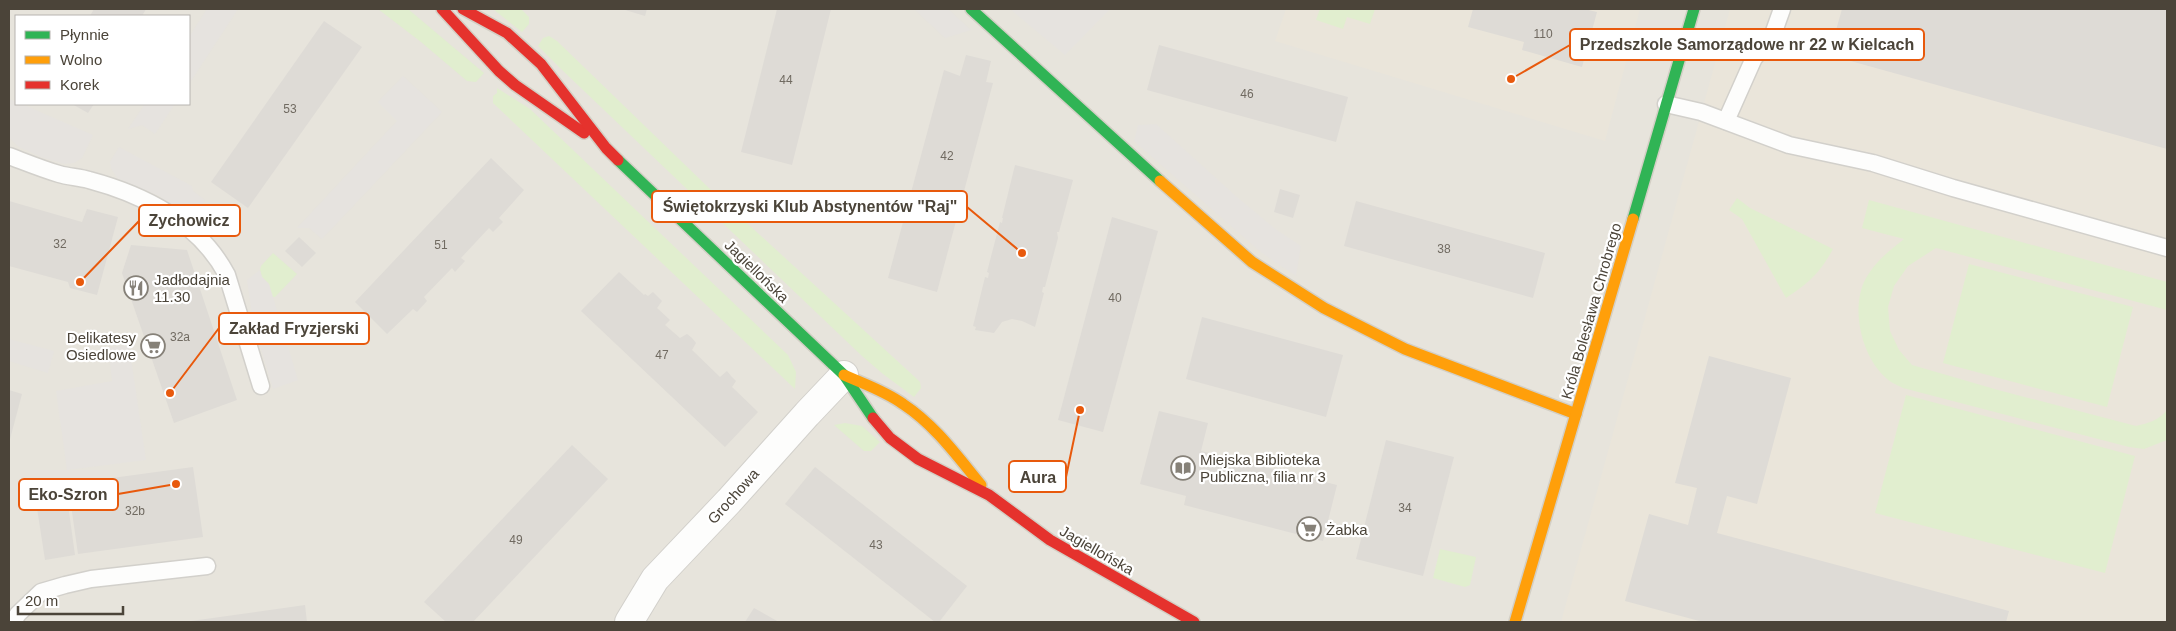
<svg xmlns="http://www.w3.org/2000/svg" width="2176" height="631" viewBox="0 0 2176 631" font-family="Helvetica,sans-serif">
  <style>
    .residential { fill: #e7e4dc; fill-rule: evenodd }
    .education { fill: #eae5da }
    .green { fill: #e1eecf }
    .parking { fill: #e6e3df }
    .building { fill: #dedbd6 }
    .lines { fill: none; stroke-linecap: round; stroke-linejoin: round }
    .lane-casing { stroke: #d2d0cb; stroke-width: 19 }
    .street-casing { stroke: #d2d0cb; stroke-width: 30 }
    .fast-casing { stroke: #d3cfc5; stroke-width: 14 }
    .slow-casing { stroke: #d3cfc5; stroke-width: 14 }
    .jam-casing { stroke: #d3cfc5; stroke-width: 14 }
    .lane { stroke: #fdfdfc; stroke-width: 16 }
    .street { stroke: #fdfdfc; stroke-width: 28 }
    .fast { stroke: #30b455; stroke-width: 11 }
    .slow { stroke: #ff9f0a; stroke-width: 11 }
    .jam { stroke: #e5322d; stroke-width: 11 }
    .labels { text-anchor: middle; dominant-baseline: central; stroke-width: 4.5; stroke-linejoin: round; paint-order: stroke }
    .number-label { font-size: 12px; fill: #706a61 }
    .street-label { font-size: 15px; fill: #4b4439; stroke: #fff }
    .poi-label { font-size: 15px; fill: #4b4439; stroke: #fff; text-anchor: start }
    .leader { fill: none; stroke: #e8590c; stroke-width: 2 }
    .callout-dot { fill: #e8590c; stroke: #fff; stroke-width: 2 }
    .callout { fill: #fff; stroke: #e8590c; stroke-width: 2 }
    .callout-label { font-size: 16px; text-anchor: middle; font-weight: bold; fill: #4b4439 }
  </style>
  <rect width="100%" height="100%" fill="#f4f2ee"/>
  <path class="residential" d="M 9,9 L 2167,9 L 2167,622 L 9,622 ZM 16,16 L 189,16 L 189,104 L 16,104 Z"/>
  <g class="education">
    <path d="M 1286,9 L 1640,9 L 1605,141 L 1275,41 Z"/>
    <path d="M 1730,9 L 2167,9 L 2167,622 L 1561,622 Z"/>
  </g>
  <g class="green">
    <path d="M 378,9 L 408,9 L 484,73 L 476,82 L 467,81 L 421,42 Z"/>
    <path d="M 493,9 L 521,9 L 529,17 L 529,24 L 522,32 Z"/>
    <path d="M 1320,9 L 1375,9 L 1370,24 L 1347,17 L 1343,29 L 1316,20 Z"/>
    <path d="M 549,36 L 557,41 L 711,190 L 917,379 L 920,382 L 921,388 L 914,397 L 883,374 L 862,356 L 560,68 L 538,46 L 543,38 Z"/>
    <path d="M 497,88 L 530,109 L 788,355 L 796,372 L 795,389 L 493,103 L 493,96 L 497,93 Z"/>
    <path d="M 1737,198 L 1750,208 L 1833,249 C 1819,274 1810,282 1786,298 L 1742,219 L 1729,210 Z"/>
    <path d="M 1869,200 L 2167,282 L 2167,310 L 1936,248 L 1908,266 L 1894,286 L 1888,307 L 1890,331 L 1899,350 L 1912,365 L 1998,390 L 2136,426 C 2149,423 2159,420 2167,410 L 2167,440 L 2144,449 L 2129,447 L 1903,388 C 1897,385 1890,382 1886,378 C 1861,356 1850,307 1866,278 C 1877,260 1888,252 1904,239 L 1862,228 Z"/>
    <path d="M 273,253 L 297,274 L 275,297 L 272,297 L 269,284 L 262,277 L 260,270 L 261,266 Z"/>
    <path d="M 1969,264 L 2133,307 L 2107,407 L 1943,363 Z"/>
    <path d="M 1906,395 L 2135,456 L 2105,573 L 1875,513 Z"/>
    <path d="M 845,423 L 862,426 L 880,442 L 871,451 L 864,451 L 834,425 Z"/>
    <path d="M 1440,549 L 1476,557 L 1470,585 L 1465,587 L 1433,578 Z"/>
  </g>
  <g class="parking">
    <path d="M 207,9 L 238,9 L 189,84 L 189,37 Z"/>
    <path d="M 914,9 L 948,9 L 971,30 L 945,38 Z"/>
    <path d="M 1010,9 L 1110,9 L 1065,55 Z"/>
    <path d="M 403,76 L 442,112 L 322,239 L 309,228 L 297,228 L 397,121 L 378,102 Z"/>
    <path d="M 9,99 L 16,102 L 16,104 L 22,104 L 93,135 L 82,158 L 74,163 L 64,164 L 41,157 L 19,147 L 9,138 Z"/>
    <path d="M 145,104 L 175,104 L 155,134 L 142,125 L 128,129 Z"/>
    <path d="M 1156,124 L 1237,197 L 1274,228 L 1301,246 L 1296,276 L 1262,253 L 1134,141 L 1138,125 Z"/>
    <path d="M 119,147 L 192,186 L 193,191 L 205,200 L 193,218 L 159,196 L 117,178 L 111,168 L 110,162 Z"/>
    <path d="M 260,270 L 262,277 L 269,284 L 298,380 L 273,389 L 253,322 L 247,280 Z"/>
    <path d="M 9,339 L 54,351 L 48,373 L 9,361 Z"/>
    <path d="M 129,345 L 146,460 L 67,470 L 56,391 L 112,381 L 108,348 Z"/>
  </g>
  <g class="building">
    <path d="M 94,9 L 146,9 L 142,16 L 90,16 Z"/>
    <path d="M 622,9 L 647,9 L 645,16 Z"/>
    <path d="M 777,9 L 831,9 L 792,165 L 741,152 Z"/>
    <path d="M 1473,9 L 1584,9 L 1597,12 L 1582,67 L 1522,50 L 1524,42 L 1468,27 Z"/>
    <path d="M 1842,9 L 2167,9 L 2167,149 L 1829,55 Z"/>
    <path d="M 324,21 L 362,47 L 248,208 L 211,182 Z"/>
    <path d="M 1159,45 L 1348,97 L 1336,142 L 1147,90 Z"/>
    <path d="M 966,55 L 991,61 L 986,82 L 993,83 L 937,292 L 888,278 L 944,70 L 960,76 Z"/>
    <path d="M 72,104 L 94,104 L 88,113 Z"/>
    <path d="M 491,158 L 524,190 L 499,218 L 503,222 L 493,232 L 489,228 L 461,258 L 465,261 L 455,272 L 452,268 L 424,297 L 427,301 L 417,312 L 413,309 L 387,334 L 355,302 Z"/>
    <path d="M 1015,165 L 1073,180 L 1059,232 L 1057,232 L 1058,238 L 1045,287 L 1043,287 L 1042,292 L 1044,293 L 1035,327 L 1022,321 L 1012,319 L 1002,322 L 994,333 L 975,330 L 976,327 L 973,326 L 985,277 L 988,278 L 989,273 L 987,272 L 1000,222 L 1002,223 L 1003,218 L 1002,218 Z"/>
    <path d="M 1280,189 L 1300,195 L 1293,218 L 1274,212 Z"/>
    <path d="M 9,201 L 82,222 L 87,209 L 118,217 L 97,295 L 70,288 L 68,282 L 9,266 Z"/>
    <path d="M 1356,201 L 1545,253 L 1533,298 L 1344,246 Z"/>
    <path d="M 1112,217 L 1158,231 L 1103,432 L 1058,420 Z"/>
    <path d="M 299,237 L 316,253 L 302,267 L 285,251 Z"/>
    <path d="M 131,245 L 187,250 L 237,400 L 174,423 L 122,273 Z"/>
    <path d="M 619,272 L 644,295 L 645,294 L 648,296 L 653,292 L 662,301 L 657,308 L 670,320 L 665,325 L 680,338 L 687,334 L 692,338 L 696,343 L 692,350 L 720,377 L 727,371 L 731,376 L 736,381 L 732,387 L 758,412 L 725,447 L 581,311 Z"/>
    <path d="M 1202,317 L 1343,355 L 1326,417 L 1186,379 Z"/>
    <path d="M 1709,356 L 1791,378 L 1757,504 L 1727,496 L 1717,533 L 2009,611 L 2006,622 L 1703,622 L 1625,601 L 1649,514 L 1688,525 L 1697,488 L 1675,483 Z"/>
    <path d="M 9,390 L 22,394 L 9,443 Z"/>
    <path d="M 1159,411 L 1208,423 L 1201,451 L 1337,485 L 1323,541 L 1184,505 L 1186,496 L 1140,484 Z"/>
    <path d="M 1386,440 L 1454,457 L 1423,576 L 1356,559 Z"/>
    <path d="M 572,445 L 608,479 L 473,622 L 446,622 L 424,602 Z"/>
    <path d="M 193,467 L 203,537 L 78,554 L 68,484 Z"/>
    <path d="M 815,467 L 967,586 L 939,622 L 935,622 L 785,504 Z"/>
    <path d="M 66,490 L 75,555 L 45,560 L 35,495 Z"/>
    <path d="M 305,605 L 307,622 L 191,622 L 191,621 Z"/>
    <path d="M 754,608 L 779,622 L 745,622 Z"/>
  </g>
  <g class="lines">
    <g class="lane-casing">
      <g id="lane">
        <path d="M 1666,104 L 1701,112 L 1789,145 L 1873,163 L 1953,188 L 2167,248"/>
        <path d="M 1726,121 L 1754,58 L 1772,37 L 1782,9"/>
        <path d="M 9,156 C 25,162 42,169 59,174 C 69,177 79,177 89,180 C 145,195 199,222 227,275 L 261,386"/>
        <path d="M 13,622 L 18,614 L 41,592 L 65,585 L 91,579 L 207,566"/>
      </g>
    </g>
    <g class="street-casing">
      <path id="street" d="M 629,622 L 655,579 L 729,501 L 807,414 L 844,375"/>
    </g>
    <g class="fast-casing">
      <g id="fast">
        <path d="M 971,9 L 1160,181"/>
        <path d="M 618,160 L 844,375 L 873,418"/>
        <path d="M 1633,219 L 1694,9"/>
      </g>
    </g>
    <g class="slow-casing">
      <g id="slow">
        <path d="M 1160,181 L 1252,262 L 1324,308 L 1405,349 L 1576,414"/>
        <path d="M 844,375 C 864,384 885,391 903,404 C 935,425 957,456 981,485"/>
        <path d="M 1515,622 L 1633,219"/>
      </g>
    </g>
    <g class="jam-casing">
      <g id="jam">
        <path d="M 442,9 L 499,71 L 515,85 L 584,133"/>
        <path d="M 463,9 L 507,33 L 541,64 L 606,148 L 618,160"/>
        <path d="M 873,418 L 890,438 L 918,459 L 989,495 L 1050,540 L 1194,622"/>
      </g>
    </g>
    <use href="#lane" class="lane"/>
    <use href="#street" class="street"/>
    <use href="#fast" class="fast"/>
    <use href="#slow" class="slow"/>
    <use href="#jam" class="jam"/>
  </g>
  <defs>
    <g id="restaurant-ring" transform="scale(1.25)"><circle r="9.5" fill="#fff" stroke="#868178" stroke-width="1.5"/><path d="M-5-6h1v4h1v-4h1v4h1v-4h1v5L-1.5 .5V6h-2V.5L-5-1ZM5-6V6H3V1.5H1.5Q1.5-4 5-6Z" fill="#868178"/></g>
    <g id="supermarket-ring" transform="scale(1.25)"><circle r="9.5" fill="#fff" stroke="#868178" stroke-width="1.5"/><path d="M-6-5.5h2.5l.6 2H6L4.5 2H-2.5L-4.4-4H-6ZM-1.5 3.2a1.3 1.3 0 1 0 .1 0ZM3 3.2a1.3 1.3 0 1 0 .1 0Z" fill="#868178"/></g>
    <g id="library-ring" transform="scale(1.25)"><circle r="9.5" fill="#fff" stroke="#868178" stroke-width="1.5"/><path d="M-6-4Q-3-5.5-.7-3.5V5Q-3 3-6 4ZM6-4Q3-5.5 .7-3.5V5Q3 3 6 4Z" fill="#868178"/></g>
  </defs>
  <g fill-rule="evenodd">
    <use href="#restaurant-ring" x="136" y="288"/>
    <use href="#supermarket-ring" x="153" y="346"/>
    <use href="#library-ring" x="1183" y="468"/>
    <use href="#supermarket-ring" x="1309" y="529"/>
  </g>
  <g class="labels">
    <g class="number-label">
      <text x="1543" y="34">110</text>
      <text x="786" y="80">44</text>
      <text x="1247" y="94">46</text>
      <text x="290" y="109">53</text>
      <text x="947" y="156">42</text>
      <text x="60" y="244">32</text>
      <text x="441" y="245">51</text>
      <text x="1444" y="249">38</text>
      <text x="1115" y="298">40</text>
      <text x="180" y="337">32a</text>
      <text x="662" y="355">47</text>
      <text x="1405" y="508">34</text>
      <text x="135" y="511">32b</text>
      <text x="516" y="540">49</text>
      <text x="876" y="545">43</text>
    </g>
    <g class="street-label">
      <text transform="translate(757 271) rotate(44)">Jagiellońska</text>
      <text transform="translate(1591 311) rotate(-74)">Króla Bolesława Chrobrego</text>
      <text transform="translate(733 496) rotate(-48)">Grochowa</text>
      <text transform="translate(1097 550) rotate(30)">Jagiellońska</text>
    </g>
    <g class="poi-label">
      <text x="154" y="279">Jadłodajnia<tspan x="154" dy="17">11.30</tspan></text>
      <text x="136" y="337" text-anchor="end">Delikatesy<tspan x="136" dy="17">Osiedlowe</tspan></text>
      <text x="1200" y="459">Miejska Biblioteka<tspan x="1200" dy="17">Publiczna, filia nr 3</tspan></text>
      <text x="1326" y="529">Żabka</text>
    </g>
  </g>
  <path class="leader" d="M1511 79L1570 45M1022 253L967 207M80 282L139 221M170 393L219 328M1080 410L1066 477M176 484L118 494"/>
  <g class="callout-dot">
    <circle cx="1511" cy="79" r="5"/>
    <circle cx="1022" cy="253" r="5"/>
    <circle cx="80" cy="282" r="5"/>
    <circle cx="170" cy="393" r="5"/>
    <circle cx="1080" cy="410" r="5"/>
    <circle cx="176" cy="484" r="5"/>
  </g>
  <g class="callout">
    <rect x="1570" y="29" width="354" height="31" rx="5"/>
    <rect x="652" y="191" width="315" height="31" rx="5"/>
    <rect x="139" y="205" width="101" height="31" rx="5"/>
    <rect x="219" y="313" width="150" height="31" rx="5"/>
    <rect x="1009" y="461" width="57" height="31" rx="5"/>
    <rect x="19" y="479" width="99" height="31" rx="5"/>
  </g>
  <g class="callout-label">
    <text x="1747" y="50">Przedszkole Samorządowe nr 22 w Kielcach</text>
    <text x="810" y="212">Świętokrzyski Klub Abstynentów "Raj"</text>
    <text x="189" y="226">Zychowicz</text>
    <text x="294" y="334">Zakład Fryzjerski</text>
    <text x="1038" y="483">Aura</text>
    <text x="68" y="500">Eko-Szron</text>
  </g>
  <rect width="2176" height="631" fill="none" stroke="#4b4439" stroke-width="20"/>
  <rect x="15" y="15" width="175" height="90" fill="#ffffff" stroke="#b7b4b0"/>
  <rect x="25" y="31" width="25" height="8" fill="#30b455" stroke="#b7b4b0"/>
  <text x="60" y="40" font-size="15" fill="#4b4439">Płynnie</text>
  <rect x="25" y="56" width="25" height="8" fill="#ff9f0a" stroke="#b7b4b0"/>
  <text x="60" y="65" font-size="15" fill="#4b4439">Wolno</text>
  <rect x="25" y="81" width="25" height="8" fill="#e5322d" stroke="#b7b4b0"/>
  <text x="60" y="90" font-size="15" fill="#4b4439">Korek</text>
  <path d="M18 606v8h105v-8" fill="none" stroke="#4b4439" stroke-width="2.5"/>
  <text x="25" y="606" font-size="15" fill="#4b4439" stroke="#ffffff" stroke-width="4" paint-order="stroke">20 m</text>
</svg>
